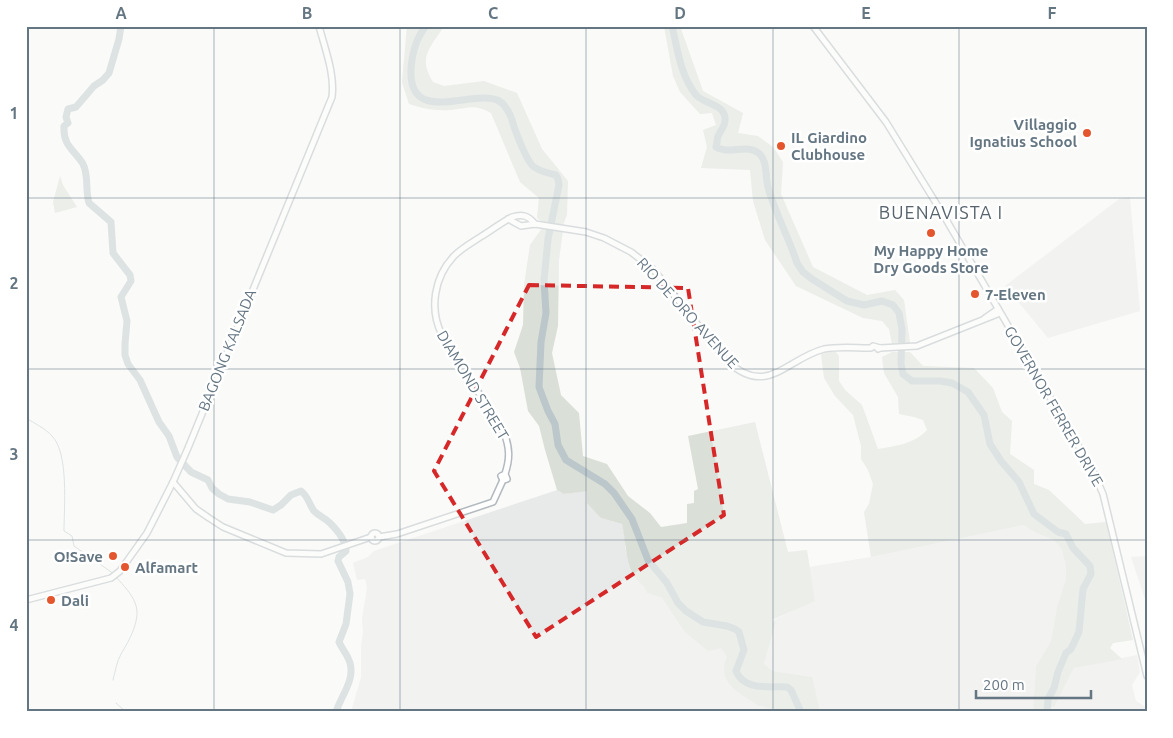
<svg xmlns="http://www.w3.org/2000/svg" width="1173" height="738" viewBox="0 0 1173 738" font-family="Ubuntu,sans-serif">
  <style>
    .built { fill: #e8e9e9 }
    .green { fill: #dadfd7 }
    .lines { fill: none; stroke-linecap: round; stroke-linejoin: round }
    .stream { stroke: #bbc7cb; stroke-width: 1 }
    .river { stroke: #bbc7cb; stroke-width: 7 }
    .secondary-casing { stroke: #b3babf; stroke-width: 8 }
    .secondary { stroke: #fff; stroke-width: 5 }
    .marked { fill: none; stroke: #d62828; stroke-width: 4; stroke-dasharray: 10 6; stroke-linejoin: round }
    .grid { fill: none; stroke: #657683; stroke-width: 1; stroke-opacity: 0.55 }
    .poi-dot { fill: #e4572e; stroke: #fff; stroke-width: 2 }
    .labels { text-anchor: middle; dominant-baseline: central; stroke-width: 5; stroke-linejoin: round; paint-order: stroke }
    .poi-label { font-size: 15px; font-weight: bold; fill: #657683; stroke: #fff; text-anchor: start }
    .street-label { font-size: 15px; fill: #657683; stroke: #fff }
    .quarter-label { font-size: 18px; letter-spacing: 1px; fill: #57646e; stroke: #fff }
    .neatline { fill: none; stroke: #657683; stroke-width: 2 }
    .grid-label { font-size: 16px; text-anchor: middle; font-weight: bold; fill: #657683 }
  </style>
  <rect width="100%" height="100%" fill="#fafaf8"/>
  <g class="built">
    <path d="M 1130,197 L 1140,311 L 1048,338 L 1005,286 L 1119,199 Z"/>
    <path d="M 557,490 L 565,494 L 587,490 L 601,518 L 622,524 L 626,541 L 625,547 L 633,575 L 646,587 L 647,593 L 662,598 L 684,631 L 721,648 L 760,706 L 776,709 L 780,712 L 351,712 L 361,677 L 361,646 L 363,632 L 362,619 L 367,588 L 365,579 L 357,580 L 353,563 L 368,557 L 374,551 Z"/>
    <path d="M 1024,525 L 1034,532 L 1054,540 L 1062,550 L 1066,567 L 1066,579 L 1057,607 L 1051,641 L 1036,666 L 1033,712 L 820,712 L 811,677 L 773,671 L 764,664 L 776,622 L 772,621 L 815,600 L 809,567 L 871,557 Z"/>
    <path d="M 1147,556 L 1147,605 L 1131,557 Z"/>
    <path d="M 1137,655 L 1140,672 L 1132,685 L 1136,701 L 1147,708 L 1147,712 L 1035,712 L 1054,707 L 1074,668 Z"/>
  </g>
  <g class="green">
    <path d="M 407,26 L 444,26 C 431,47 417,57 433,82 L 444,86 L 484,81 L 517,93 L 542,149 L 568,181 L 567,215 L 563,225 L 543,222 L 537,218 L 539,198 L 520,182 L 491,113 C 473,103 468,109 449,110 C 434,111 422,108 409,104 L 402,82 Z"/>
    <path d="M 664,26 L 680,26 L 703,91 L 743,113 L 738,133 L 758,136 L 773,147 L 783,162 L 781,194 L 813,267 L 867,295 L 895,290 L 904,300 L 910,343 L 892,344 L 889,329 L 882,321 L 863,318 L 796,286 L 765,240 L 753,201 L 750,170 L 701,168 L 707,147 L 703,130 L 716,125 L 712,113 L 700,114 L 680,92 L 673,76 Z"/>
    <path d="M 60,176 L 63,185 L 77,207 L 55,213 L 53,202 Z"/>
    <path d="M 542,228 L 563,230 L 559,260 L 558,326 L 552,353 L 561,395 L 579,413 L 583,456 L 607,464 L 628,496 L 650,513 L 661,527 L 687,523 L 687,504 L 694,503 L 694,491 L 698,489 L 688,436 L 755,422 L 788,552 L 807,550 L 815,601 L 772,620 L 776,622 L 764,664 L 773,671 L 812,677 L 820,712 L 780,712 C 774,708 768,709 761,706 C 756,705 752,701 747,698 C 732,689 718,677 727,657 L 721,648 L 708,651 L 684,631 L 662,598 L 647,593 C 645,584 637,582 633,574 C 625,559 626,540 622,524 L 601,518 L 587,503 L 587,491 L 564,494 L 557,490 L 545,450 L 539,426 L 528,411 L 520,368 L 514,352 L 523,325 L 524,285 L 530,245 Z"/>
    <path d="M 835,351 L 839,356 L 839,381 L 845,390 L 862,405 L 878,449 C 896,446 914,444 927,430 L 923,420 L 914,417 L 899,414 L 898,397 L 884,373 L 882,357 L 892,352 L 910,352 L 923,366 L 974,368 L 993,388 L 1002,412 L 1012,421 L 1010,454 L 1034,470 L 1034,484 L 1049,490 L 1085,524 L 1106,522 L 1133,640 L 1113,643 L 1110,648 L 1122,659 L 1074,668 L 1054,707 L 1033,712 L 1036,666 L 1051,641 L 1057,607 L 1066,579 L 1066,567 L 1062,550 L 1054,540 L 1034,532 L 1024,525 L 871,557 L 864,512 L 869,504 L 873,484 L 868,470 L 861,459 L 861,446 L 853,415 L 835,396 L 824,378 L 821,354 Z"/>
  </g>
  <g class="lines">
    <g class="stream">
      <path d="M 26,418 C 34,423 46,429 52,436 C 69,453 64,508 64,531 L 72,536 L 74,546 L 114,574"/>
      <path d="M 113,680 C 115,672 117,661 121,654 C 129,641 142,618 135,603 C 132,594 123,585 117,578"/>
      <path d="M 116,703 L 126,712"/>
    </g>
    <g class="river">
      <path d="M 121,26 L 119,39 L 109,73 L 103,80 L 94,86 L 76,107 L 68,109 L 66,117 L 68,123 L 64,126 C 63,147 74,149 83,164 C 89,175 85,191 89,203 L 111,222 L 113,253 L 130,275 L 131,281 L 121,297 L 127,321 L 125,344 L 125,355 L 128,364 L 140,380 L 159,422 L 169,436 L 177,457 L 191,472 L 208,480 L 212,488 L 219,494 L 228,499 L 250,502 L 273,510 L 281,505 L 291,495 L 301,491 C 308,496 309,504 314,511 C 319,516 325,518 330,523 C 337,530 346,541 346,551 L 339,557 L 338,561 L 348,582 L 350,594 L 346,624 L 339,642 C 342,649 348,655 350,663 C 355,680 341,696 336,712"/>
      <path d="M 426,26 C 416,38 412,54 411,69 C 408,130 480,84 502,103 C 509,110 512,118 514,127 C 518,137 526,161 534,167 C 541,172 548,173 556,175 L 558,179 L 559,185 L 548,239 L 544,280 L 546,313 L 541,342 L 539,387 L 548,411 L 555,424 L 558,445 L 566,460 L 605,484 L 614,493 L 632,519 L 648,560 L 667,583 L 678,603 L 686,611 L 703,622 L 727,626 L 735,629 L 739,632 L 744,650 L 736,671 C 744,691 769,686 787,687 L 791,690 L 801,712"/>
      <path d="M 672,26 C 678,51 680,74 696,95 C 704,104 724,104 725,118 C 726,125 721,130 718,136 C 717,140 717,144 716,147 C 728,155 745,144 757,152 C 768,158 765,177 768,187 C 775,213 789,238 797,263 L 803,272 L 812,279 L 847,301 L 864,305 L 882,301 L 893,305 L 899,313 L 902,329 L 901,364 L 903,374 L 912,381 L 940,381 L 952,383 L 968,392 L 984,415 L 990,444 L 1001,461 L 1019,482 L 1034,514 L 1058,532 L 1066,534 L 1073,548 L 1090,566 L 1091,574 L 1083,589 L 1079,632 L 1071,649 L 1066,653 L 1058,672 L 1054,688 L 1048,699 L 1047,712"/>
    </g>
    <g class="secondary-casing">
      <g id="secondary">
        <path d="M 813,26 L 886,122 L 944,216 L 1093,471 L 1103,494 L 1147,676"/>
        <path d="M 508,219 L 521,226 L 535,224 L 586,232 L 604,238 L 631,252 L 653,269 L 727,361 C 767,398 786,359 824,349 C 839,346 856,348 871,348 L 873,346 L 880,348"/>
        <path d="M 985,318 L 998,309"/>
        <path d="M 878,349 L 880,348 L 917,346 L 1000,313"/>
        <path d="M 505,474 L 507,479 L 503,480 L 501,476 L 505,474 C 510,459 510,448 504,433 L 442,335 C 429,309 434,277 454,256 C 462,248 473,242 482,236 C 492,230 502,222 512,217 C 522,214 528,215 535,224"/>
        <path d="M 173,482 L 196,509 L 209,518 L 223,527 L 286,553 L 321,554 L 371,537"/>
        <circle cx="375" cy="537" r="4"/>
        <path d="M 379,537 L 397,534 L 493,502 L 503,480"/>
        <path d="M 26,600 L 111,578 L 120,571 L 147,533 L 173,482 L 188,448 L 332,97 C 335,74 325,49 319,26"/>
      </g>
    </g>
    <use href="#secondary" class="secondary"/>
  </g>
  <path d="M0 0H1173V738H0ZM 529,285 L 688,288 L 724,515 L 536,637 L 434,471 Z" fill="#fafaf8" fill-opacity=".55" fill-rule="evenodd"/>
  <path class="marked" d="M 529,285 L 688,288 L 724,515 L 536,637 L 434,471 Z"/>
  <path class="grid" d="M 214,26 L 214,712M 400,26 L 400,712M 586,26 L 586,712M 773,26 L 773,712M 959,26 L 959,712M 26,198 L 1147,198M 26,369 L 1147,369M 26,540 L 1147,540"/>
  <g class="poi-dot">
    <circle cx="1087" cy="133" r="5"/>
    <circle cx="781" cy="146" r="5"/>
    <circle cx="931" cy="233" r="5"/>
    <circle cx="975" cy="294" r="5"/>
    <circle cx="113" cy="556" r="5"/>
    <circle cx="125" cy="567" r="5"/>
    <circle cx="51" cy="600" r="5"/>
  </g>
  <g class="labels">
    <g class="poi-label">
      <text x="1077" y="124" text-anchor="end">Villaggio<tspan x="1077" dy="17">Ignatius School</tspan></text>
      <text x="791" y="137">IL Giardino<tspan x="791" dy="17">Clubhouse</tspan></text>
      <text x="931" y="250" text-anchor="middle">My Happy Home<tspan x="931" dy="17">Dry Goods Store</tspan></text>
      <text x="985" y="294">7-Eleven</text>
      <text x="103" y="556" text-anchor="end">O!Save</text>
      <text x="135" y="567">Alfamart</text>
      <text x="61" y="600">Dali</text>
    </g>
    <g class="street-label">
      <text transform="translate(688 313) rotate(48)">RIO DE ORO AVENUE</text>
      <text transform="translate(227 350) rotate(-68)">BAGONG KALSADA</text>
      <text transform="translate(473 385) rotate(59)">DIAMOND STREET</text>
      <text transform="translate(1054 406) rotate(60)">GOVERNOR FERRER DRIVE</text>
    </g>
    <g class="quarter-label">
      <text x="941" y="212">BUENAVISTA I</text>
    </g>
  </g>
  <rect width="1173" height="738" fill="none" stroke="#ffffff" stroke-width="55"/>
  <path d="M976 690v8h115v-8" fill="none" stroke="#657683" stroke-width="2.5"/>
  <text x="983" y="690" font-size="15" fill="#657683" stroke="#ffffff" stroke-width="4" paint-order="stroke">200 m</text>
  <rect x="28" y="28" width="1118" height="682" class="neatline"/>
  <g class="grid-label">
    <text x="121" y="19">A</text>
    <text x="307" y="19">B</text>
    <text x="493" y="19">C</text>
    <text x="680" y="19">D</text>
    <text x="866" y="19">E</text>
    <text x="1052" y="19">F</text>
    <text x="14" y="119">1</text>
    <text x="14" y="289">2</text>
    <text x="14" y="460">3</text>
    <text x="14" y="631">4</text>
  </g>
</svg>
